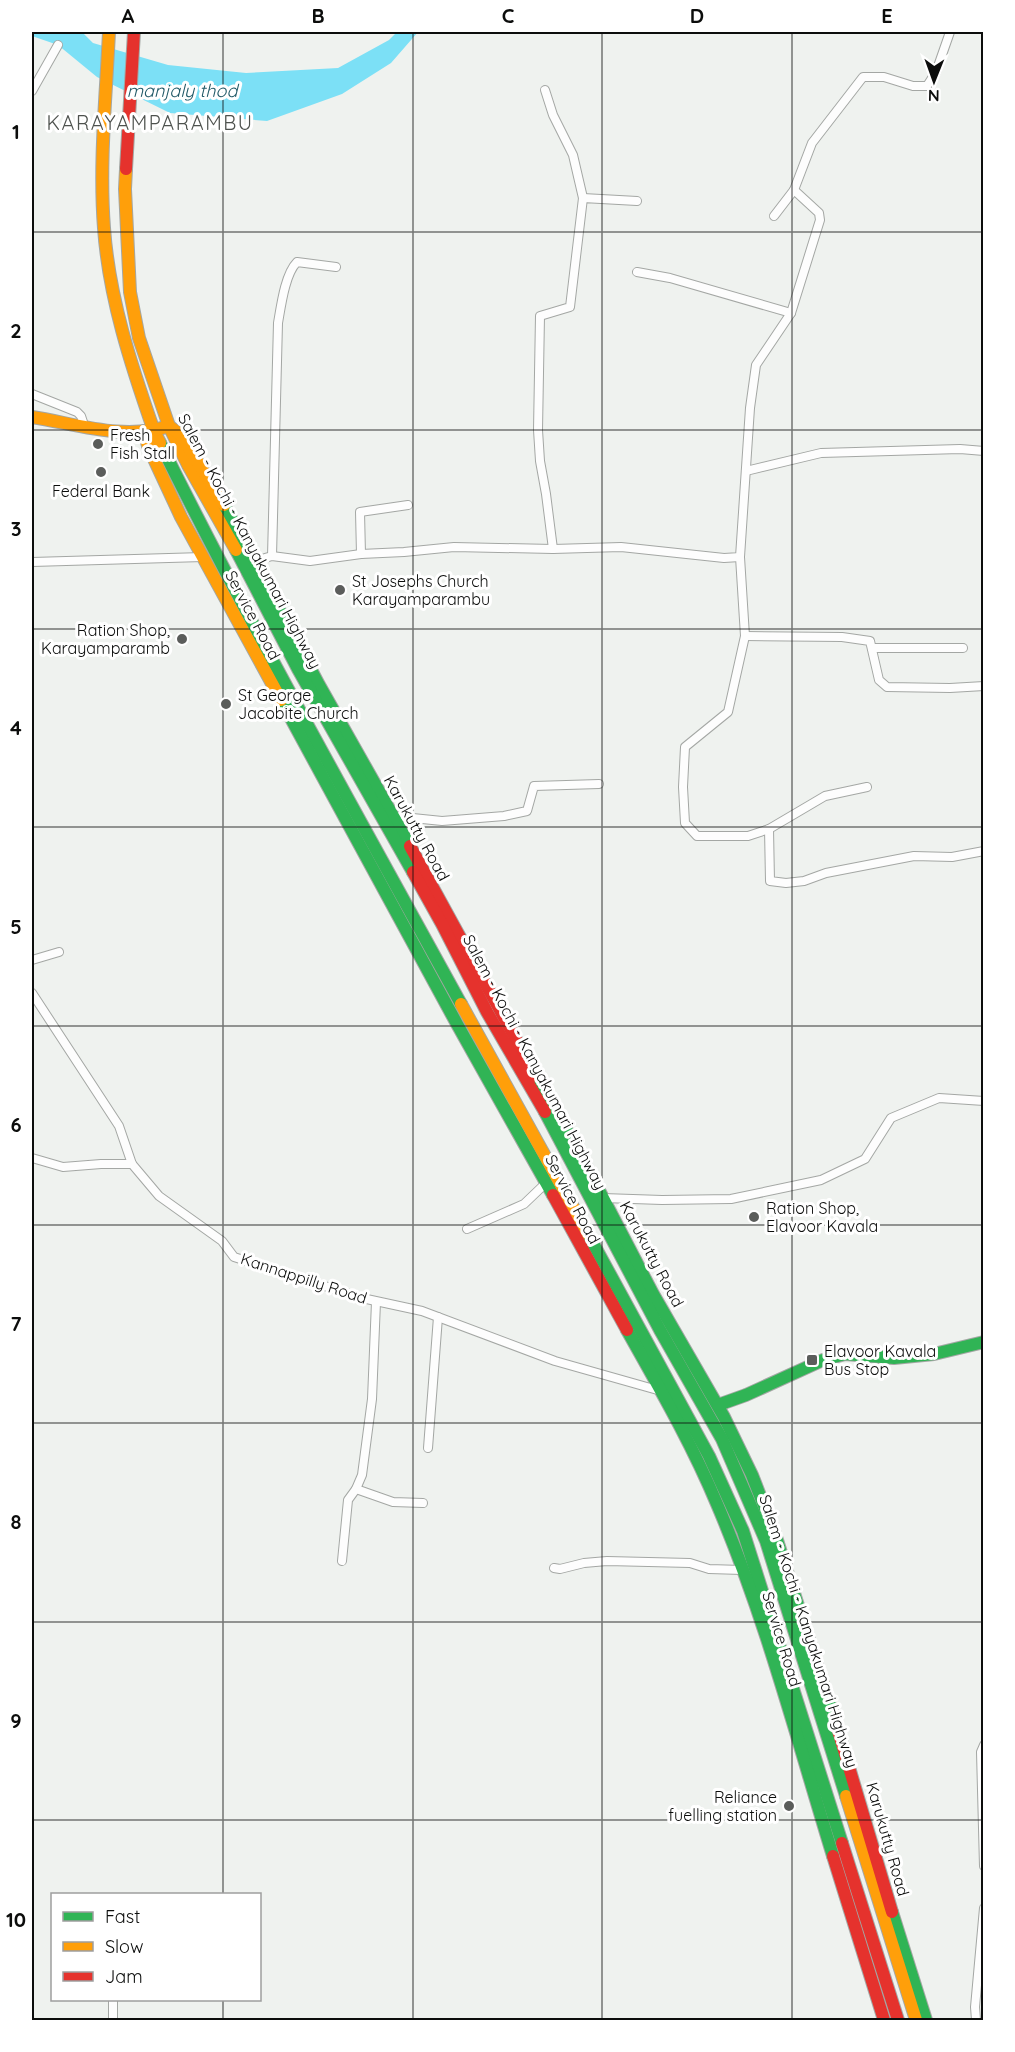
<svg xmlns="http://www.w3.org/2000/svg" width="1015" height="2052" viewBox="0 0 1015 2052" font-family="Quicksand,sans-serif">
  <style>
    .water { fill: #7ce0f6 }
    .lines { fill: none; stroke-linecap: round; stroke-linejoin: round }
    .street-casing { stroke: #a4a7a4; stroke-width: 10 }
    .fast-casing { stroke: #a4a7a4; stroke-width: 14 }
    .slow-casing { stroke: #a4a7a4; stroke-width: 14 }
    .jam-casing { stroke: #a4a7a4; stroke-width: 14 }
    .street { stroke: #fdfdfd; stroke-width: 8 }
    .fast { stroke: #30b455; stroke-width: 12 }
    .slow { stroke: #ff9f0a; stroke-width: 12 }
    .jam { stroke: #e5322d; stroke-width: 12 }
    .grid { fill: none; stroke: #0c0d0c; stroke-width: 1.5; stroke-opacity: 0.55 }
    .poi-dot { fill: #5b5d5b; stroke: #fff; stroke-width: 2 }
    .labels { text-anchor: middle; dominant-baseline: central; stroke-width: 6; stroke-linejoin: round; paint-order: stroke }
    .poi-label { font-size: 16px; fill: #0c0d0c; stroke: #fff; text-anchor: start }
    .street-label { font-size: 16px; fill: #0c0d0c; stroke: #fff }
    .water-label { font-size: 18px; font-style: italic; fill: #205967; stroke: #fff }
    .quarter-label { font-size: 20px; letter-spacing: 1.5px; fill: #4e524e; stroke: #fff }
    .neatline { fill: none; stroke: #0c0d0c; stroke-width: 2 }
    .grid-label { font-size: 20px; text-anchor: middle; font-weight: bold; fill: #0c0d0c }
  </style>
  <rect width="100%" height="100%" fill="#eff2ef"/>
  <path class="water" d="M 32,32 L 82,32 L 93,43 L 168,65 L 246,73 L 338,68 L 389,40 L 397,32 L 418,32 L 391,63 L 342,94 L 267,121 L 170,113 L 97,77 L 58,45 L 32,36 Z"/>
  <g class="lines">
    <g class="street-casing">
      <g id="street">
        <path d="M 545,90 L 553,115 L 573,155 L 583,198"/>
        <path d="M 32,91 L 58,45"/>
        <path d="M 774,216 L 794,190 L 812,143 L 863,77 L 884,77 L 913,86 L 927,86 L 936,72 L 950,32"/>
        <path d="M 637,272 L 670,278 L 791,313"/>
        <path d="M 32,394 L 77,412 L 81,416 L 85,428"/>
        <path d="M 746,471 L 821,453 L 960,449 L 984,451"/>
        <path d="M 553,549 L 546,494 L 540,461 L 538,430 L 540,316 L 570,307 L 583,198 L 637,201"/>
        <path d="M 361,554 L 360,512 L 408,505"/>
        <path d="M 272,556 L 278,323 C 281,306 285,274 297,262 L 336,267"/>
        <path d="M 740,557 L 745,636 L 728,712 L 685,747 L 683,787 L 685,823 L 697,836 L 748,836 L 769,829 L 825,796 L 867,787"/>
        <path d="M 255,561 L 272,556 L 310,561 L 361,554 L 404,552 L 454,547 L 553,549 L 621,547 L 724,558 L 740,557 L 750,408 L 756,365 L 791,313 L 820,220 L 819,213 L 794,190"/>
        <path d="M 32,562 L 203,557"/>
        <path d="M 745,636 L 842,637 L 870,641 L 879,680 L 887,687 L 950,688 L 984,686"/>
        <path d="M 872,648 L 963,648"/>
        <path d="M 393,816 L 442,821 L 504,816 L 527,811 L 534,786 L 599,784"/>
        <path d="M 769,829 L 770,881 L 786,883 L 804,881 L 826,873 L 914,856 L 952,857 L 984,851"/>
        <path d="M 32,960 L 59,952"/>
        <path d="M 32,993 L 119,1126 L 132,1164 L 159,1196 L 222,1241 L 234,1257 L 362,1298 L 422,1311 L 555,1361 L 661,1391"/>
        <path d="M 32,1158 L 63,1167 L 101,1164 L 132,1164"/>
        <path d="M 603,1198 L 662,1200 L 731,1199 L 821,1180 L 865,1159 L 891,1118 L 939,1098 L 984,1101"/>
        <path d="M 467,1229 L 524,1204 L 546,1183"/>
        <path d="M 428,1448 L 438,1317"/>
        <path d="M 356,1489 L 393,1502 L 423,1503"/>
        <path d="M 342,1561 L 348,1500 L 356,1489 L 362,1475 L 372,1399 L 376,1302"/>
        <path d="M 554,1568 L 560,1569 L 584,1563 L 607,1561 L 690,1563 L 709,1569 L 742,1570"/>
        <path d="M 984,1745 L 981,1752 L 984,1866"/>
        <path d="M 113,2000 L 113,2020"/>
        <path d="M 976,2020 L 975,2007 L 984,1908"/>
      </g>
    </g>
    <g class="fast-casing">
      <g id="fast">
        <path d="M 160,443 C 254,633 359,818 461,1004"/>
        <path d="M 224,505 L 319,685 L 410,846"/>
        <path d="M 236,550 L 298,669 L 413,872"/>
        <path d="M 281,700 L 457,1024 L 553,1195"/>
        <path d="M 536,1076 L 580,1154 L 653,1294 L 724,1417 L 752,1475 L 775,1534 L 837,1727"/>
        <path d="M 545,1112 L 660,1330 L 722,1439 L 766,1541 L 846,1796"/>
        <path d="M 588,1234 L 709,1456 L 743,1531 L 842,1843"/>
        <path d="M 627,1330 C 659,1387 692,1444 717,1504 C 765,1616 797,1739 833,1856"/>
        <path d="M 718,1405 L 746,1395 L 823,1360 L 845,1354 L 894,1358 L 934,1354 L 984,1342"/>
        <path d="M 892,1912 L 926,2020"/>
      </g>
    </g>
    <g class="slow-casing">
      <g id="slow">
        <path d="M 109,32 C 106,97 99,163 104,228 C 109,298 131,365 154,431 L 160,443"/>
        <path d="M 126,169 L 125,189 L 130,292 L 139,338 L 169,426 L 188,465 L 236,550"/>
        <path d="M 32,417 C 77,424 124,441 169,426 L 181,435 L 224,505"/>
        <path d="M 144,431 L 148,446 L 181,517 L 281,700"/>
        <path d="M 461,1004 L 588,1234"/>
        <path d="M 846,1796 L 916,2020"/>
      </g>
    </g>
    <g class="jam-casing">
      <g id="jam">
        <path d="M 126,169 L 134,32"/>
        <path d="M 410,846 L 536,1076"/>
        <path d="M 413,872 L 442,924 L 487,1012 L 545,1112"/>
        <path d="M 553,1195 L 627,1330"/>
        <path d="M 837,1727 L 892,1912"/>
        <path d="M 842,1843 L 898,2020"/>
        <path d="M 833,1856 L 884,2020"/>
      </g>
    </g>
    <use href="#street" class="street"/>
    <use href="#fast" class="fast"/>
    <use href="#slow" class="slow"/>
    <use href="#jam" class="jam"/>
  </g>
  <path class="grid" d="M 223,32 L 223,1894M 413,32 L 413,2020M 602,32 L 602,2020M 792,32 L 792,2020M 32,232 L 984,232M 32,430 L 984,430M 32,629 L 984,629M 32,827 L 984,827M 32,1026 L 984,1026M 32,1225 L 984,1225M 32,1423 L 984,1423M 32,1622 L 984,1622M 32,1820 L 984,1820M 223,2000 L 223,2020"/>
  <g class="poi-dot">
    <circle cx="98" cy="444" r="6"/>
    <circle cx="101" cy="472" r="6"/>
    <circle cx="340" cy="590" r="6"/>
    <circle cx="182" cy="639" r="6"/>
    <circle cx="226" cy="704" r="6"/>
    <circle cx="754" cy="1217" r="6"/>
    <rect x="806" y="1354" width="12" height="12" rx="3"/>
    <circle cx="789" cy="1806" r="6"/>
  </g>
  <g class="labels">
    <g class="poi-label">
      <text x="110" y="435">Fresh<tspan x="110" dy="18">Fish Stall</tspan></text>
      <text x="101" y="491" text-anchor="middle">Federal Bank</text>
      <text x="352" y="581">St Josephs Church<tspan x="352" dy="18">Karayamparambu</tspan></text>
      <text x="170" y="630" text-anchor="end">Ration Shop,<tspan x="170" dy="18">Karayamparamb</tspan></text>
      <text x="238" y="695">St George<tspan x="238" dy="18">Jacobite Church</tspan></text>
      <text x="766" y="1208">Ration Shop,<tspan x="766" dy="18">Elavoor Kavala</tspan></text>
      <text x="824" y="1351">Elavoor Kavala<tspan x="824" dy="18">Bus Stop</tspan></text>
      <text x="777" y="1797" text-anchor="end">Reliance<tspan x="777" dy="18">fuelling station</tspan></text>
    </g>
    <g class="street-label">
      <text transform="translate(250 541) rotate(62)">Salem - Kochi - Kanyakumari Highway</text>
      <text transform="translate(253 615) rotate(62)">Service Road</text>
      <text transform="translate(417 828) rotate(61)">Karukutty Road</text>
      <text transform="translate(535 1062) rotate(62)">Salem - Kochi - Kanyakumari Highway</text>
      <text transform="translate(573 1199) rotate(62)">Service Road</text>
      <text transform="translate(652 1254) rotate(62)">Karukutty Road</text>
      <text transform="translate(304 1278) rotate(18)">Kannappilly Road</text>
      <text transform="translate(809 1631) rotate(72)">Salem - Kochi - Kanyakumari Highway</text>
      <text transform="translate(782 1639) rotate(73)">Service Road</text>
      <text transform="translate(888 1839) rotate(74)">Karukutty Road</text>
    </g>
    <g class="water-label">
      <text x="182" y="90">manjaly thod</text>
    </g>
    <g class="quarter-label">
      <text x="150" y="122">KARAYAMPARAMBU</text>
    </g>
  </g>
  <rect width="1015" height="2052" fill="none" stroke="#ffffff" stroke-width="66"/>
  <rect x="51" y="1893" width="210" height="108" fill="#ffffff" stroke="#9e9e9e" stroke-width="1.5"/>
  <rect x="63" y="1912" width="30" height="9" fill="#30b455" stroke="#9e9e9e" stroke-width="1.5"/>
  <text x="105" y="1923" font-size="18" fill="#0c0d0c">Fast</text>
  <rect x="63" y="1942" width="30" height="9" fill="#ff9f0a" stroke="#9e9e9e" stroke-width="1.5"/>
  <text x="105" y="1953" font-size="18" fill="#0c0d0c">Slow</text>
  <rect x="63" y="1972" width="30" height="9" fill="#e5322d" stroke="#9e9e9e" stroke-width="1.5"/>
  <text x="105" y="1983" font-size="18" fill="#0c0d0c">Jam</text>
  <g transform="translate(934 81) rotate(181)" stroke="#ffffff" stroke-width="4.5" paint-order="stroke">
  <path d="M0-4.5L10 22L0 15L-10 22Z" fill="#0c0d0c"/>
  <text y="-9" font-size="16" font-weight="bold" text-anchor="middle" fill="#0c0d0c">N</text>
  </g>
  <rect x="33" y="33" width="949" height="1986" class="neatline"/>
  <g class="grid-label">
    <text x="128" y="23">A</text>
    <text x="318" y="23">B</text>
    <text x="508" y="23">C</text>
    <text x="697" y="23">D</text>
    <text x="887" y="23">E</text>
    <text x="16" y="139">1</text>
    <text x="16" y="338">2</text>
    <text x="16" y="536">3</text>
    <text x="16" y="735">4</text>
    <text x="16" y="934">5</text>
    <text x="16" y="1132">6</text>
    <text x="16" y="1331">7</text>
    <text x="16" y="1529">8</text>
    <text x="16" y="1728">9</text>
    <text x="16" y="1927">10</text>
  </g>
</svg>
